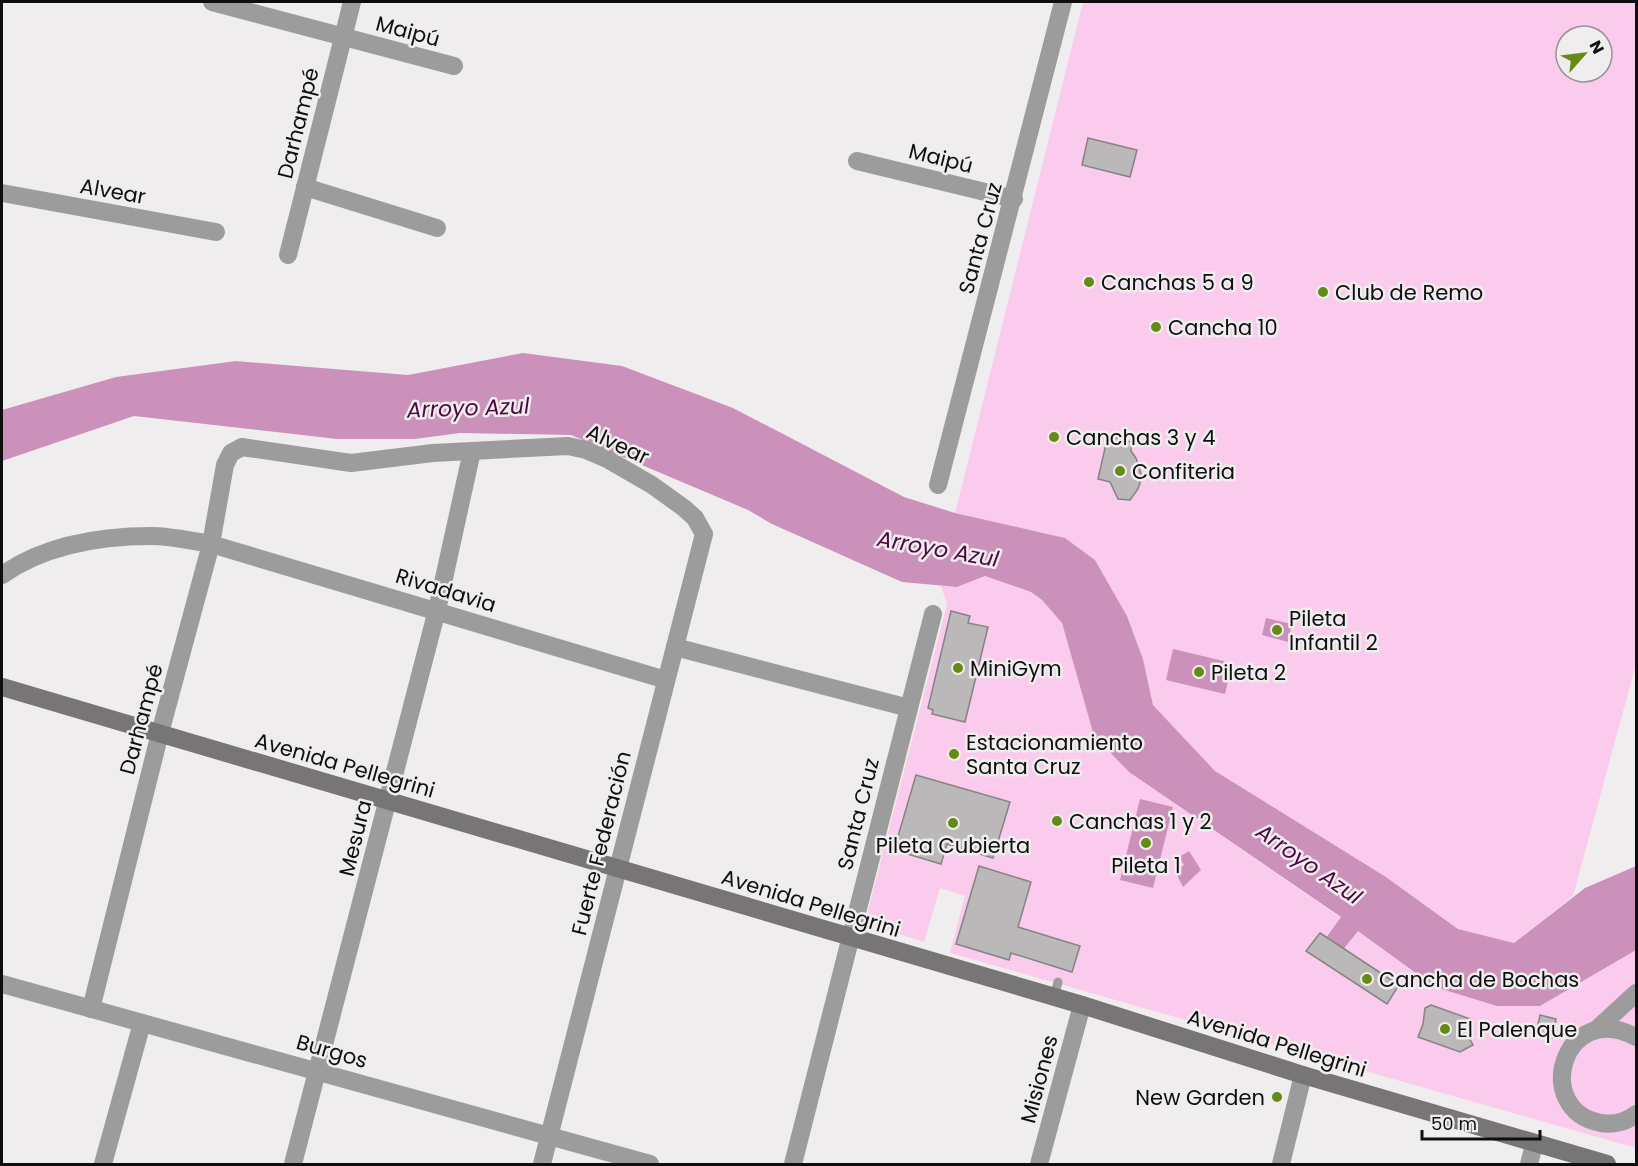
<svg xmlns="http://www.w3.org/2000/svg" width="1638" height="1166" viewBox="0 0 1638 1166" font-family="Poppins,sans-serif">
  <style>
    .green { fill: #facbec; fill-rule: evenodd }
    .water { fill: #cc91bb }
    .building { fill: #bbb8ba; stroke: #858384; stroke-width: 1.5 }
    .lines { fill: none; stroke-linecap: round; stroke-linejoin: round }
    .lane { stroke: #9d9c9d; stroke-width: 9 }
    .street { stroke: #9d9c9d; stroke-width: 18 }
    .secondary { stroke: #777576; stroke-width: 18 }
    .poi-dot { fill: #648b15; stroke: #f0edef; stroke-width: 2 }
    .labels { text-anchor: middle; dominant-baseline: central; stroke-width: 5; stroke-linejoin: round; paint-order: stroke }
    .street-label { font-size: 21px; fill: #0f0e0f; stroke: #f0edef }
    .poi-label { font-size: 21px; fill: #0f0e0f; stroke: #f0edef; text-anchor: start }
    .water-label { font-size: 22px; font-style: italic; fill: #4f0742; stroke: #f0edef }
  </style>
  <rect width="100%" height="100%" fill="#f0edef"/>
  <g class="green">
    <path d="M 1083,2 L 1636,2 L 1636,664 L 1573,896 L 1514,943 L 1458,929 L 1386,877 L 1215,771 L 1153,705 L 1143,659 L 1127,616 L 1095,560 L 1065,538 L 955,513 ZM 1566,36 L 1602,36 L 1602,72 L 1566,72 Z"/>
    <path d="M 985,576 L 1031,592 L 1042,600 L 1062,623 L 1094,736 L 1129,772 L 1341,918 L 1540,1006 L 1636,950 L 1636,1148 L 950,953 L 965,896 L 940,888 L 924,942 L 865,923 L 947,604 L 941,586 L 957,587 Z"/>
  </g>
  <g class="water">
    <path d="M 523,353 L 622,366 L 733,408 L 904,497 L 955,513 L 1065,538 L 1095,560 L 1127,616 L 1143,659 L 1153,705 L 1215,771 L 1386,877 L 1458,929 L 1514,943 L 1585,888 L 1636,866 L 1636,950 L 1540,1006 L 1497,1006 L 1435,987 L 1358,931 L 1342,951 L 1326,938 L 1341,917 L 1129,772 L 1094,736 L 1062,623 L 1042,600 L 1031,592 L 985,576 L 957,587 L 902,582 L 772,524 L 748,510 L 571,435 L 460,433 L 415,439 L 337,439 L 134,416 L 2,461 L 2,410 L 116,377 L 236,361 L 408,375 Z"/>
    <path d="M 1266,618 L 1292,624 L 1288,642 L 1262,635 Z"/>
    <path d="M 1173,649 L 1232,663 L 1225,694 L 1166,680 Z"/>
    <path d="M 1140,799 L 1173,807 L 1153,888 L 1120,880 Z"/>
    <path d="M 1189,851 L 1201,870 L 1183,887 L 1175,871 L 1184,865 L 1179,857 Z"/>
  </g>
  <g class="building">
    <path d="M 1088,138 L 1137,150 L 1130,177 L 1082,165 Z"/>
    <path d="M 1108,435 L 1131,442 L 1131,451 L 1136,458 L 1142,477 L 1138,489 L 1130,500 L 1118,499 L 1110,482 L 1098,479 Z"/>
    <path d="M 951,611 L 970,616 L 968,623 L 988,627 L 965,722 L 932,714 L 933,710 L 928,708 Z"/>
    <path d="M 916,775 L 1010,802 L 993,858 L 947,844 L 941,864 L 894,850 Z"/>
    <path d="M 979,866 L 1031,882 L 1018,927 L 1080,946 L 1072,972 L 1011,953 L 1009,960 L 956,944 Z"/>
    <path d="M 1320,933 L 1399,985 L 1387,1004 L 1306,951 Z"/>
    <path d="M 1431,1005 L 1473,1020 L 1467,1034 L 1473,1045 L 1460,1052 L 1418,1037 L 1423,1024 L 1425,1008 Z"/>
    <path d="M 1540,1015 L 1556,1019 L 1552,1038 L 1536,1034 Z"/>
  </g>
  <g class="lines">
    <path class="lane" d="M 1054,997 L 1058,982"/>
    <g class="street">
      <path d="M 212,2 L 454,66"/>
      <path d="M 857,161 L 1014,199"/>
      <path d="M 305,187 L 437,228"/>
      <path d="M 2,193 L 216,232"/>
      <path d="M 288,255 L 352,2"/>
      <path d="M 938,485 L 1063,2"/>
      <path d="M 2,575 C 45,545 100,536 152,536 C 171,536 192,541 211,544 L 666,680"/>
      <path d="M 675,647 L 909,708"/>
      <path d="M 2,984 L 650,1164"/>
      <path d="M 91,1009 L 160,733 L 211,544 L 225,465 L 231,453 L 242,447 L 351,463 L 433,453 L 568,446 L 586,450 L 607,459 L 652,485 L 684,508 L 695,518 L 704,534 L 542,1164"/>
      <path d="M 1597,1029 L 1636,993"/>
      <path d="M 1636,1037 C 1563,998 1531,1110 1601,1123 C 1614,1125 1626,1122 1636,1114"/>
      <path d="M 103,1164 L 142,1023"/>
      <path d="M 293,1164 L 437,610 L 472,451"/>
      <path d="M 793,1164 L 933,614"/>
      <path d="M 1039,1164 L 1082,1005"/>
      <path d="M 1281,1164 L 1303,1075"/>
      <path d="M 1529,1164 L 1534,1145"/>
    </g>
    <path class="secondary" d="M 2,687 L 1082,1005 L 1303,1075 L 1607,1164"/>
  </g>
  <g class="poi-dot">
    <circle cx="1089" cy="282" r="6"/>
    <circle cx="1323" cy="292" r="6"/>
    <circle cx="1156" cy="327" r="6"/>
    <circle cx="1054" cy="437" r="6"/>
    <circle cx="1120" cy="471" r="6"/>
    <circle cx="1277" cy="630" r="6"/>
    <circle cx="958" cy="668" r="6"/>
    <circle cx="1199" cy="672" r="6"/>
    <circle cx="954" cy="754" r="6"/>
    <circle cx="1057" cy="821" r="6"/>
    <circle cx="953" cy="823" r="6"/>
    <circle cx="1146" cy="843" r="6"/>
    <circle cx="1367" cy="979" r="6"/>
    <circle cx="1445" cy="1029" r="6"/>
    <circle cx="1277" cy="1097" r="6"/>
  </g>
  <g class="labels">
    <g class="street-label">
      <text transform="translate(408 31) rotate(15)">Maipú</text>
      <text transform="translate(298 123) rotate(-76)">Darhampé</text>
      <text transform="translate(941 158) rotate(14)">Maipú</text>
      <text transform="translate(113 191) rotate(10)">Alvear</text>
      <text transform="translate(980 238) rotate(-75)">Santa Cruz</text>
      <text transform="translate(618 444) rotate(25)">Alvear</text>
      <text transform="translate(446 590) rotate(17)">Rivadavia</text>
      <text transform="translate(141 719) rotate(-75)">Darhampé</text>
      <text transform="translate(345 765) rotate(16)">Avenida Pellegrini</text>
      <text transform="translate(858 814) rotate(-76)">Santa Cruz</text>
      <text transform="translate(355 838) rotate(-76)">Mesura</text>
      <text transform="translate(601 843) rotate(-76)">Fuerte Federación</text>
      <text transform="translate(811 903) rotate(17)">Avenida Pellegrini</text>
      <text transform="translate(1277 1043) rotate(17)">Avenida Pellegrini</text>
      <text transform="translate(332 1051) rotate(16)">Burgos</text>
      <text transform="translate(1039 1079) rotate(-75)">Misiones</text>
    </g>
    <g class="poi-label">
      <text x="1101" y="282">Canchas 5 a 9</text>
      <text x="1335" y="292">Club de Remo</text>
      <text x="1168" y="327">Cancha 10</text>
      <text x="1066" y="437">Canchas 3 y 4</text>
      <text x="1132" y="471">Confiteria</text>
      <text x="1289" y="618">Pileta<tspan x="1289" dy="24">Infantil 2</tspan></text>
      <text x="970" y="668">MiniGym</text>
      <text x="1211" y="672">Pileta 2</text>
      <text x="966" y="742">Estacionamiento<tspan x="966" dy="24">Santa Cruz</tspan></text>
      <text x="1069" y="821">Canchas 1 y 2</text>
      <text x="953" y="845" text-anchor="middle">Pileta Cubierta</text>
      <text x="1146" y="865" text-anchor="middle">Pileta 1</text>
      <text x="1379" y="979">Cancha de Bochas</text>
      <text x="1457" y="1029">El Palenque</text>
      <text x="1265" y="1097" text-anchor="end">New Garden</text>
    </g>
    <g class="water-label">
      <text transform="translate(468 408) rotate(-2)">Arroyo Azul</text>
      <text transform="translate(938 549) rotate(10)">Arroyo Azul</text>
      <text transform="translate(1309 864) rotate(35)">Arroyo Azul</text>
    </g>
  </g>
  <rect width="1638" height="1166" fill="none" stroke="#0f0e0f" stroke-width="6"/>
  <g transform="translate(1584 54) rotate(62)"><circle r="28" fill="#f0edef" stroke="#969495" stroke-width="1.5"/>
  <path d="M0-4.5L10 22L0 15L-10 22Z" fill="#648b15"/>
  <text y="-9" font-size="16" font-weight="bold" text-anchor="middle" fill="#0f0e0f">N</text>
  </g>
  <path d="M1422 1130v9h118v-9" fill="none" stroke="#0f0e0f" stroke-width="3"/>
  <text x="1431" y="1130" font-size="18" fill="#0f0e0f" stroke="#f0edef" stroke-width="4.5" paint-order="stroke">50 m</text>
</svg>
